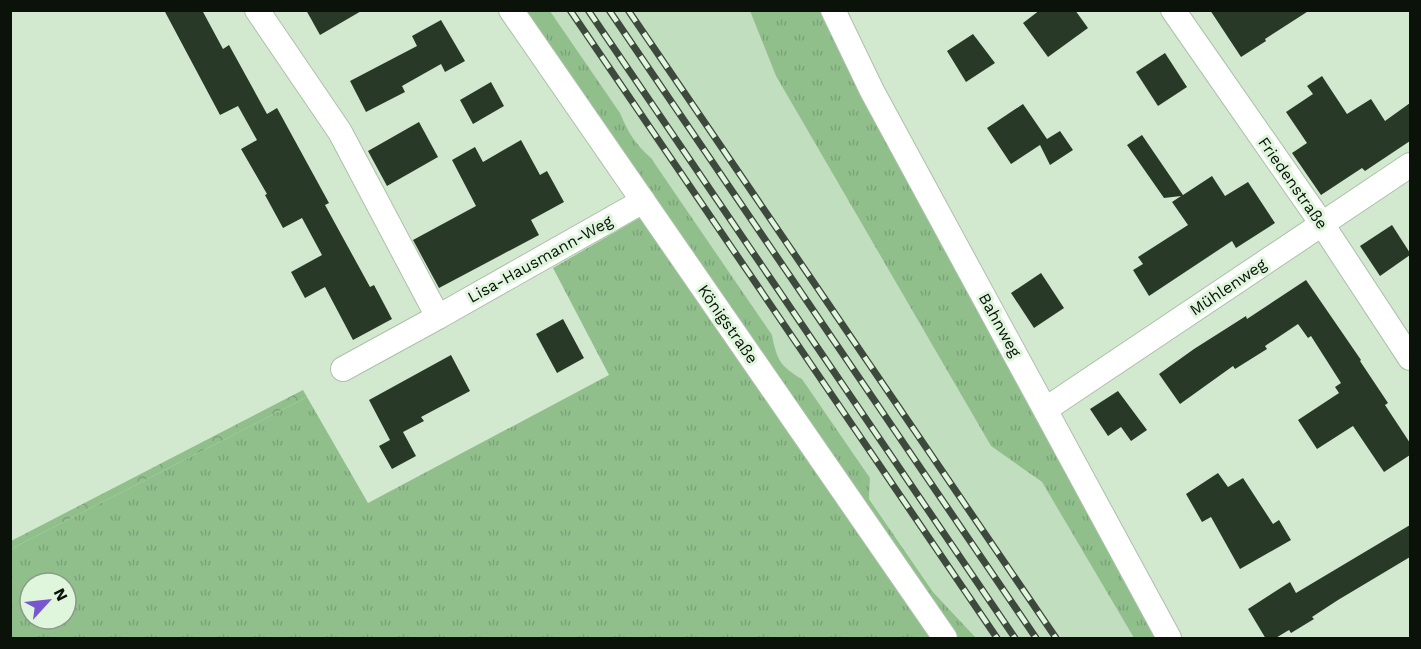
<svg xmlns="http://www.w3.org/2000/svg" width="1421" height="649" viewBox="0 0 1421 649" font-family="'Work Sans',sans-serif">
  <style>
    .built { fill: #c1debf }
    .grass { fill: url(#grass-tufts); fill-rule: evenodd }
    .forest { fill: url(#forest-crowns) }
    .building { fill: #283a27 }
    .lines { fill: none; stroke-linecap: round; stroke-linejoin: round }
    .street-casing { stroke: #abc2a9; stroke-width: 26 }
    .street { stroke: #fff; stroke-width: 24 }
    .rail-casing { stroke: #3e493d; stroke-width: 7 }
    .rail { stroke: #dff6dd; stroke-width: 4.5; stroke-dasharray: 14; stroke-linecap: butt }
    .labels { text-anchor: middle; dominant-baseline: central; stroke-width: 6; stroke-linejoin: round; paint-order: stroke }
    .street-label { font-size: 16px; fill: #0a120a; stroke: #dff6dd }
  </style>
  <defs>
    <pattern id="grass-tufts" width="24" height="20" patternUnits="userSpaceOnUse" patternTransform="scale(1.5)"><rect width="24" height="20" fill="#90bf8c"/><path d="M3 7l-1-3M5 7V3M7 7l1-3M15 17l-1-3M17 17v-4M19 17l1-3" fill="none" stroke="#7ba377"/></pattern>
    <pattern id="forest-crowns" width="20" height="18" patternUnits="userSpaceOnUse" patternTransform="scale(1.5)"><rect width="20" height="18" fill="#90bf8c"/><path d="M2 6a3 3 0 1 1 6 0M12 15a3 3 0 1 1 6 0" fill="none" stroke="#7ba377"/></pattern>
  </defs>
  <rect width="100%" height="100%" fill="#d2e9d0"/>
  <path class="built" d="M 550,11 L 750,11 L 776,76 L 991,446 L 1042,482 L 1134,638 L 976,638 L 933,592 L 869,499 L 870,478 L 802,379 L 786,369 L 776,354 L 772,335 L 651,158 L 637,146 L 628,131 L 620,113 Z"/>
  <g class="grass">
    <path d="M 525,10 L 550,11 L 620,113 C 628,132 635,144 651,158 L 772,335 C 777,360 780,366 802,379 L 870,478 L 869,499 L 933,592 L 976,638 L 11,638 L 11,549 L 307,397 L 368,503 L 609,375 L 553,268 L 660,206 ZM 30,583 L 66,583 L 66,619 L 30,619 Z"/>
    <path d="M 750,11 L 821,11 L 1157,638 L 1134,638 L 1042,482 L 991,446 L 776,76 Z"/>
  </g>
  <path class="forest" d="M 303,390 L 307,397 L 11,549 L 11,541 Z"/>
  <g class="building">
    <path d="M 164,10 L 202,10 L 223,49 L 229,45 L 267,114 L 277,108 L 329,203 L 325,205 L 370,287 L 374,285 L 392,319 L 353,340 L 325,287 L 305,298 L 291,272 L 322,255 L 302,218 L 283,228 L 265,195 L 267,194 L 241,149 L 257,140 L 238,106 L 220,115 Z"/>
    <path d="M 306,10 L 363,10 L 320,35 Z"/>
    <path d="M 1040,10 L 1075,10 L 1088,28 L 1048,57 L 1023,23 Z"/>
    <path d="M 1210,10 L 1310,10 L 1265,39 L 1266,41 L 1241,57 Z"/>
    <path d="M 441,20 L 465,61 L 445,72 L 441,64 L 402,86 L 405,92 L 366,112 L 350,81 L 417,46 L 412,36 Z"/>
    <path d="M 973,34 L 995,63 L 966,82 L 947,51 Z"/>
    <path d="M 1165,53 L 1187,87 L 1158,106 L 1136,72 Z"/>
    <path d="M 1322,76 L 1347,114 L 1371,99 L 1385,121 L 1410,103 L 1410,141 L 1365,171 L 1362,168 L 1321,195 L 1292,153 L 1307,143 L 1286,112 L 1313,94 L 1307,86 Z"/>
    <path d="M 491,82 L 504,106 L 473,124 L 460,100 Z"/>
    <path d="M 1023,104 L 1047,139 L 1060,131 L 1073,150 L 1050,165 L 1040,145 L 1011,164 L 987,128 Z"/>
    <path d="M 419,122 L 438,157 L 387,186 L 368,151 Z"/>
    <path d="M 1142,135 L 1183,195 L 1212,176 L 1225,196 L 1248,182 L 1275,223 L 1236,248 L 1232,241 L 1149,296 L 1133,270 L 1143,264 L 1138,257 L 1188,225 L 1172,202 L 1181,196 L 1164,198 L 1127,145 Z"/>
    <path d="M 521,140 L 540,175 L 547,171 L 564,202 L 531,220 L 539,235 L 439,288 L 413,240 L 476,206 L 452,160 L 475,147 L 483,162 Z"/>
    <path d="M 1392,225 L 1410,253 L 1410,255 L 1380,276 L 1360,246 Z"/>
    <path d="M 1041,273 L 1064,308 L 1034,328 L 1011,293 Z"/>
    <path d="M 1306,280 L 1361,360 L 1360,361 L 1388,403 L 1385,405 L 1410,443 L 1410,455 L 1384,472 L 1353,426 L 1317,449 L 1298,420 L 1339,393 L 1335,387 L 1341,383 L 1311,336 L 1308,338 L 1298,324 L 1265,346 L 1267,349 L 1235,369 L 1233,366 L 1180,404 L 1159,374 L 1194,349 L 1246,316 L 1247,319 Z"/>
    <path d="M 563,319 L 584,358 L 557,373 L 536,334 Z"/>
    <path d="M 451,355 L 470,391 L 421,417 L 424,421 L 403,432 L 416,456 L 392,469 L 379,446 L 390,440 L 369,400 Z"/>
    <path d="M 1118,391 L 1147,430 L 1131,441 L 1121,427 L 1108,436 L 1090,409 Z"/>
    <path d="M 1218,473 L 1228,487 L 1243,478 L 1273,524 L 1279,520 L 1291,540 L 1240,569 L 1211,517 L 1202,522 L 1186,494 Z"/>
    <path d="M 1410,525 L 1410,557 L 1338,600 L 1312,617 L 1314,619 L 1291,633 L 1289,630 L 1274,639 L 1266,639 L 1248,609 L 1290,582 L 1296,593 Z"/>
  </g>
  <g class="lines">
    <g class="street-casing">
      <g id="street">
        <path d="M 257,10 L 340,132 L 438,317 L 643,201"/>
        <path d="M 511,10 L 945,638"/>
        <path d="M 833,10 L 872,91 L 1169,638"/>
        <path d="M 1173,10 L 1322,224 L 1410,358"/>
        <path d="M 343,369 L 438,317"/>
        <path d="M 1046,409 L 1410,165"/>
      </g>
    </g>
    <use href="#street" class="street"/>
    <g class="rail-casing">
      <g id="rail">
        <path d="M 570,10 L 997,638"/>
        <path d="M 588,10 L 1015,638"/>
        <path d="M 609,10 L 1036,638"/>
        <path d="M 628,10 L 1056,638"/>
      </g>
    </g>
    <use href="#rail" class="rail"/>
  </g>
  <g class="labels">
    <g class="street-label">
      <text transform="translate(1293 183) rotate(55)">Friedenstraße</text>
      <text transform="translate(540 259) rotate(-29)">Lisa-Hausmann-Weg</text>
      <text transform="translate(1228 287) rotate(-34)">Mühlenweg</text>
      <text transform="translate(728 324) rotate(55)">Königstraße</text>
      <text transform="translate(1000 325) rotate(61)">Bahnweg</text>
    </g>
  </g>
  <rect width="1421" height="649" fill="none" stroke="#0a120a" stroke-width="24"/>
  <g transform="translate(48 601) rotate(63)"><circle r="28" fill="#dff6dd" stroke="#8a9b89" stroke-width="1.5"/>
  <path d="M0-4.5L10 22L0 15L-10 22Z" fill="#7956d0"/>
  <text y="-9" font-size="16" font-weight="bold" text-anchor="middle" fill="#0a120a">N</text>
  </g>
</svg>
